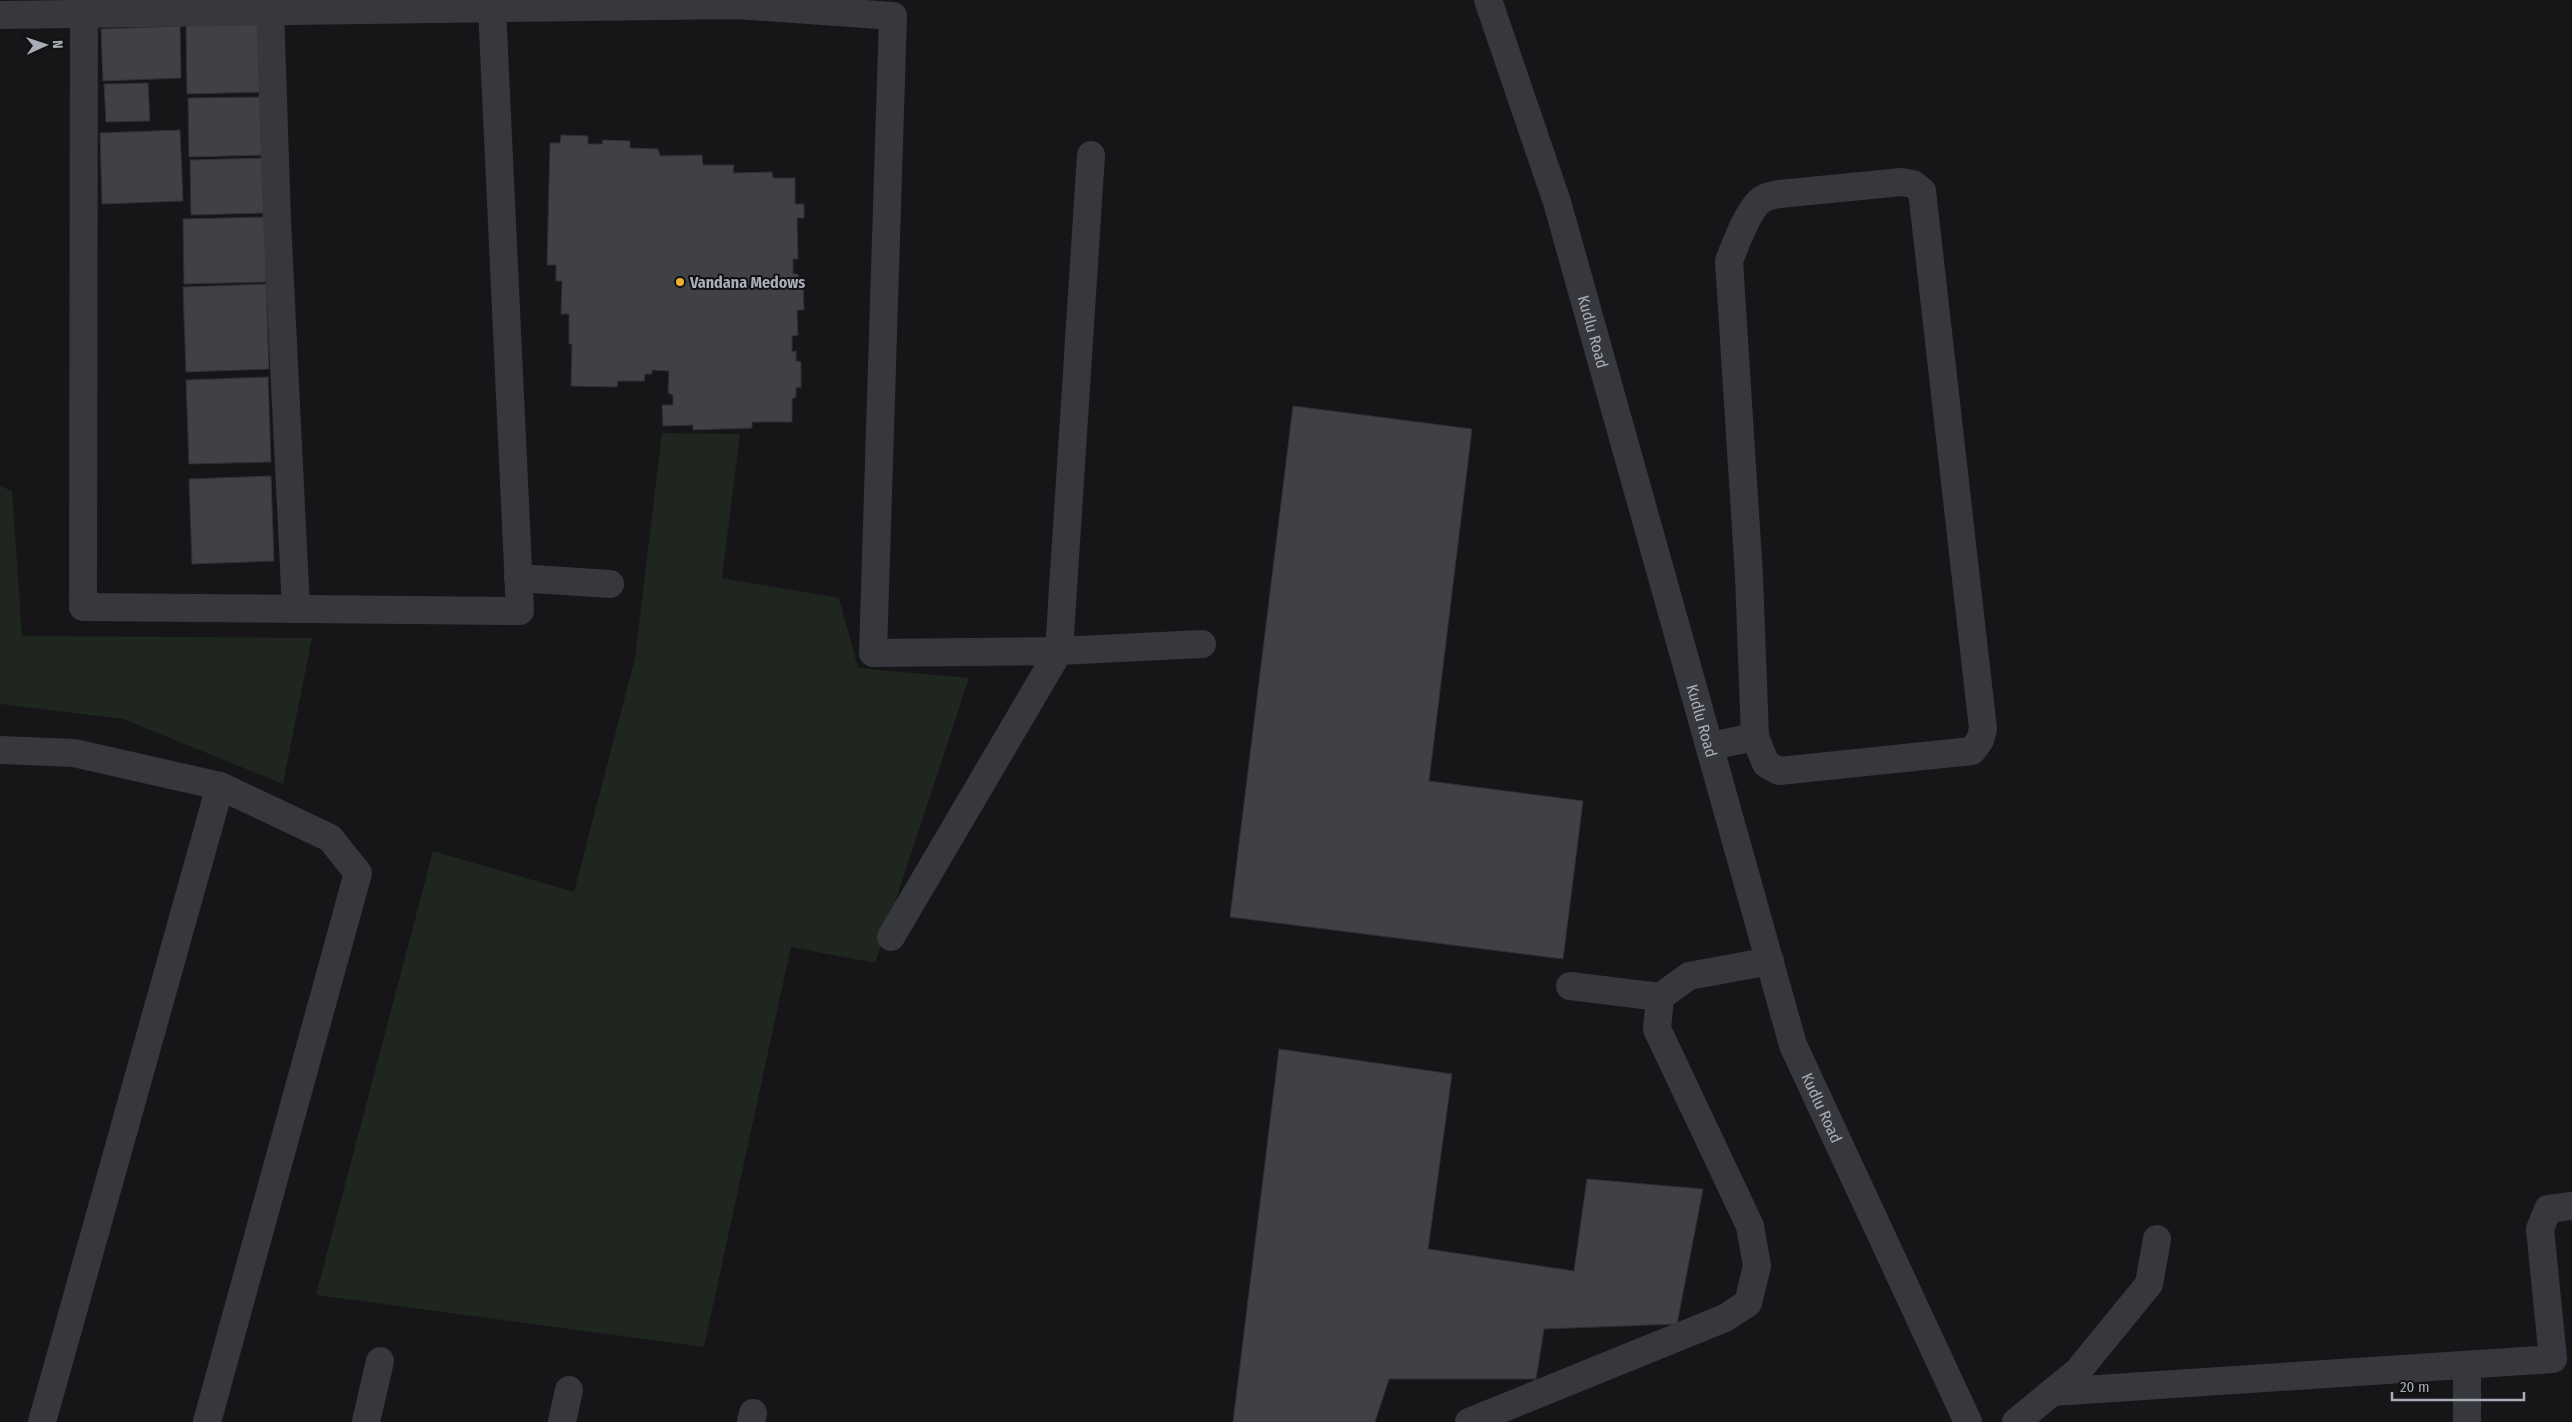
<svg xmlns="http://www.w3.org/2000/svg" width="2572" height="1422" viewBox="0 0 2572 1422" font-family="'Fira Sans Condensed',sans-serif">
  <style>
    .green { fill: #1e261f }
    .building { fill: #404145; stroke: #303034 }
    .lines { fill: none; stroke-linecap: round; stroke-linejoin: round }
    .minor { stroke: #37383d; stroke-width: 28 }
    .poi-dot { fill: #f2b134; stroke: #111113; stroke-width: 2 }
    .labels { text-anchor: middle; dominant-baseline: central; stroke-width: 4; stroke-linejoin: round; paint-order: stroke }
    .poi-label { font-size: 16px; font-weight: bold; fill: #a8adb8; stroke: #111113; text-anchor: start }
    .street-label { font-size: 16px; fill: #a8adb8; stroke: #111113 }
  </style>
  <rect width="100%" height="100%" fill="#161618"/>
  <g class="green">
    <path d="M 662,433 L 740,434 L 722,578 L 839,598 L 858,668 L 969,678 L 875,963 L 791,947 L 704,1347 L 316,1295 L 433,851 L 574,892 L 635,658 Z"/>
    <path d="M 0,486 L 12,491 L 22,636 L 312,638 L 283,784 L 123,719 L 0,704 Z"/>
  </g>
  <g class="building">
    <path d="M 263,23 L 265,92 L 187,94 L 186,25 Z"/>
    <path d="M 180,26 L 181,78 L 103,81 L 101,29 Z"/>
    <path d="M 148,83 L 150,121 L 106,122 L 104,84 Z"/>
    <path d="M 265,97 L 266,155 L 189,157 L 188,98 Z"/>
    <path d="M 180,130 L 183,201 L 102,204 L 100,133 Z"/>
    <path d="M 561,135 L 588,136 L 588,144 L 603,144 L 602,140 L 630,141 L 630,148 L 658,149 L 660,156 L 702,155 L 703,165 L 734,165 L 733,173 L 772,172 L 773,178 L 795,178 L 795,204 L 804,204 L 804,218 L 797,218 L 798,259 L 793,259 L 793,274 L 798,274 L 799,283 L 803,283 L 804,310 L 797,310 L 798,335 L 792,336 L 792,352 L 796,351 L 796,361 L 801,362 L 801,388 L 796,387 L 796,397 L 792,399 L 792,422 L 752,422 L 752,428 L 693,430 L 693,425 L 663,426 L 662,405 L 673,405 L 673,395 L 668,393 L 669,371 L 652,370 L 652,374 L 645,374 L 644,381 L 618,381 L 617,387 L 571,386 L 572,344 L 569,344 L 569,314 L 561,314 L 562,281 L 556,281 L 556,265 L 547,265 L 550,143 L 560,143 Z"/>
    <path d="M 263,158 L 264,213 L 191,215 L 190,160 Z"/>
    <path d="M 265,217 L 266,282 L 184,284 L 183,219 Z"/>
    <path d="M 266,284 L 269,369 L 186,372 L 183,287 Z"/>
    <path d="M 268,377 L 271,462 L 189,464 L 186,380 Z"/>
    <path d="M 1293,406 L 1472,429 L 1429,781 L 1583,801 L 1563,959 L 1230,917 Z"/>
    <path d="M 271,476 L 274,561 L 192,564 L 189,479 Z"/>
    <path d="M 1279,1049 L 1452,1074 L 1428,1249 L 1574,1271 L 1587,1179 L 1703,1189 L 1677,1324 L 1544,1329 L 1536,1379 L 1389,1379 L 1375,1422 L 1233,1422 Z"/>
  </g>
  <g class="lines">
    <g class="minor">
      <path d="M 84,0 L 83,607 L 520,611 L 492,8"/>
      <path id="s1" d="M 1488,0 L 1557,202 L 1793,1045 L 1968,1422"/>
      <path d="M 270,10 L 277,221 L 296,609"/>
      <path d="M 0,15 L 736,5 L 893,16 L 873,653 L 1059,651 L 1091,155"/>
      <path d="M 518,578 L 610,584"/>
      <path d="M 1710,746 L 1755,737 L 1749,576 L 1729,261 C 1735,246 1749,206 1764,198 C 1769,196 1774,195 1779,194 L 1902,182 L 1913,184 L 1922,191 L 1983,729 L 1980,740 L 1972,751 L 1779,771 L 1766,764 L 1755,737"/>
      <path d="M 0,750 L 74,753 L 220,786 L 330,838 L 358,873 L 207,1422"/>
      <path d="M 891,937 L 1059,651 L 1202,644"/>
      <path d="M 1570,986 L 1660,997"/>
      <path d="M 2053,1392 L 2553,1359 L 2540,1229 L 2548,1209 L 2572,1206"/>
      <path d="M 42,1422 L 220,786"/>
      <path d="M 366,1422 L 380,1361"/>
      <path d="M 562,1422 L 569,1390"/>
      <path d="M 751,1422 L 753,1413"/>
      <path d="M 1469,1422 L 1725,1318 L 1748,1303 L 1757,1266 L 1750,1226 L 1657,1029 L 1660,997 L 1689,976 L 1770,961"/>
      <path d="M 2016,1422 L 2078,1371 L 2149,1284 L 2157,1239"/>
      <path d="M 2467,1422 L 2467,1365"/>
    </g>
  </g>
  <circle class="poi-dot" cx="680" cy="282" r="5"/>
  <g class="labels">
    <g class="poi-label">
      <text x="690" y="282">Vandana Medows</text>
    </g>
    <g class="street-label">
      <text stroke="none"><textPath href="#s1" startOffset="348">Kudlu Road</textPath></text>
      <text stroke="none"><textPath href="#s1" startOffset="752">Kudlu Road</textPath></text>
      <text stroke="none"><textPath href="#s1" startOffset="1158">Kudlu Road</textPath></text>
    </g>
  </g>
  <g transform="translate(45 45) rotate(87)" stroke="#111113" stroke-width="4" paint-order="stroke">
  <path d="M0-4L9 19L0 12L-9 19Z" fill="#a8adb8"/>
  <text y="-8" font-size="14" font-weight="bold" text-anchor="middle" fill="#a8adb8">N</text>
  </g>
  <path d="M2392 1392v8h132v-8" fill="none" stroke="#a8adb8" stroke-width="2.5"/>
  <text x="2400" y="1392" font-size="15" fill="#a8adb8" stroke="#111113" stroke-width="4" paint-order="stroke">20 m</text>
</svg>
